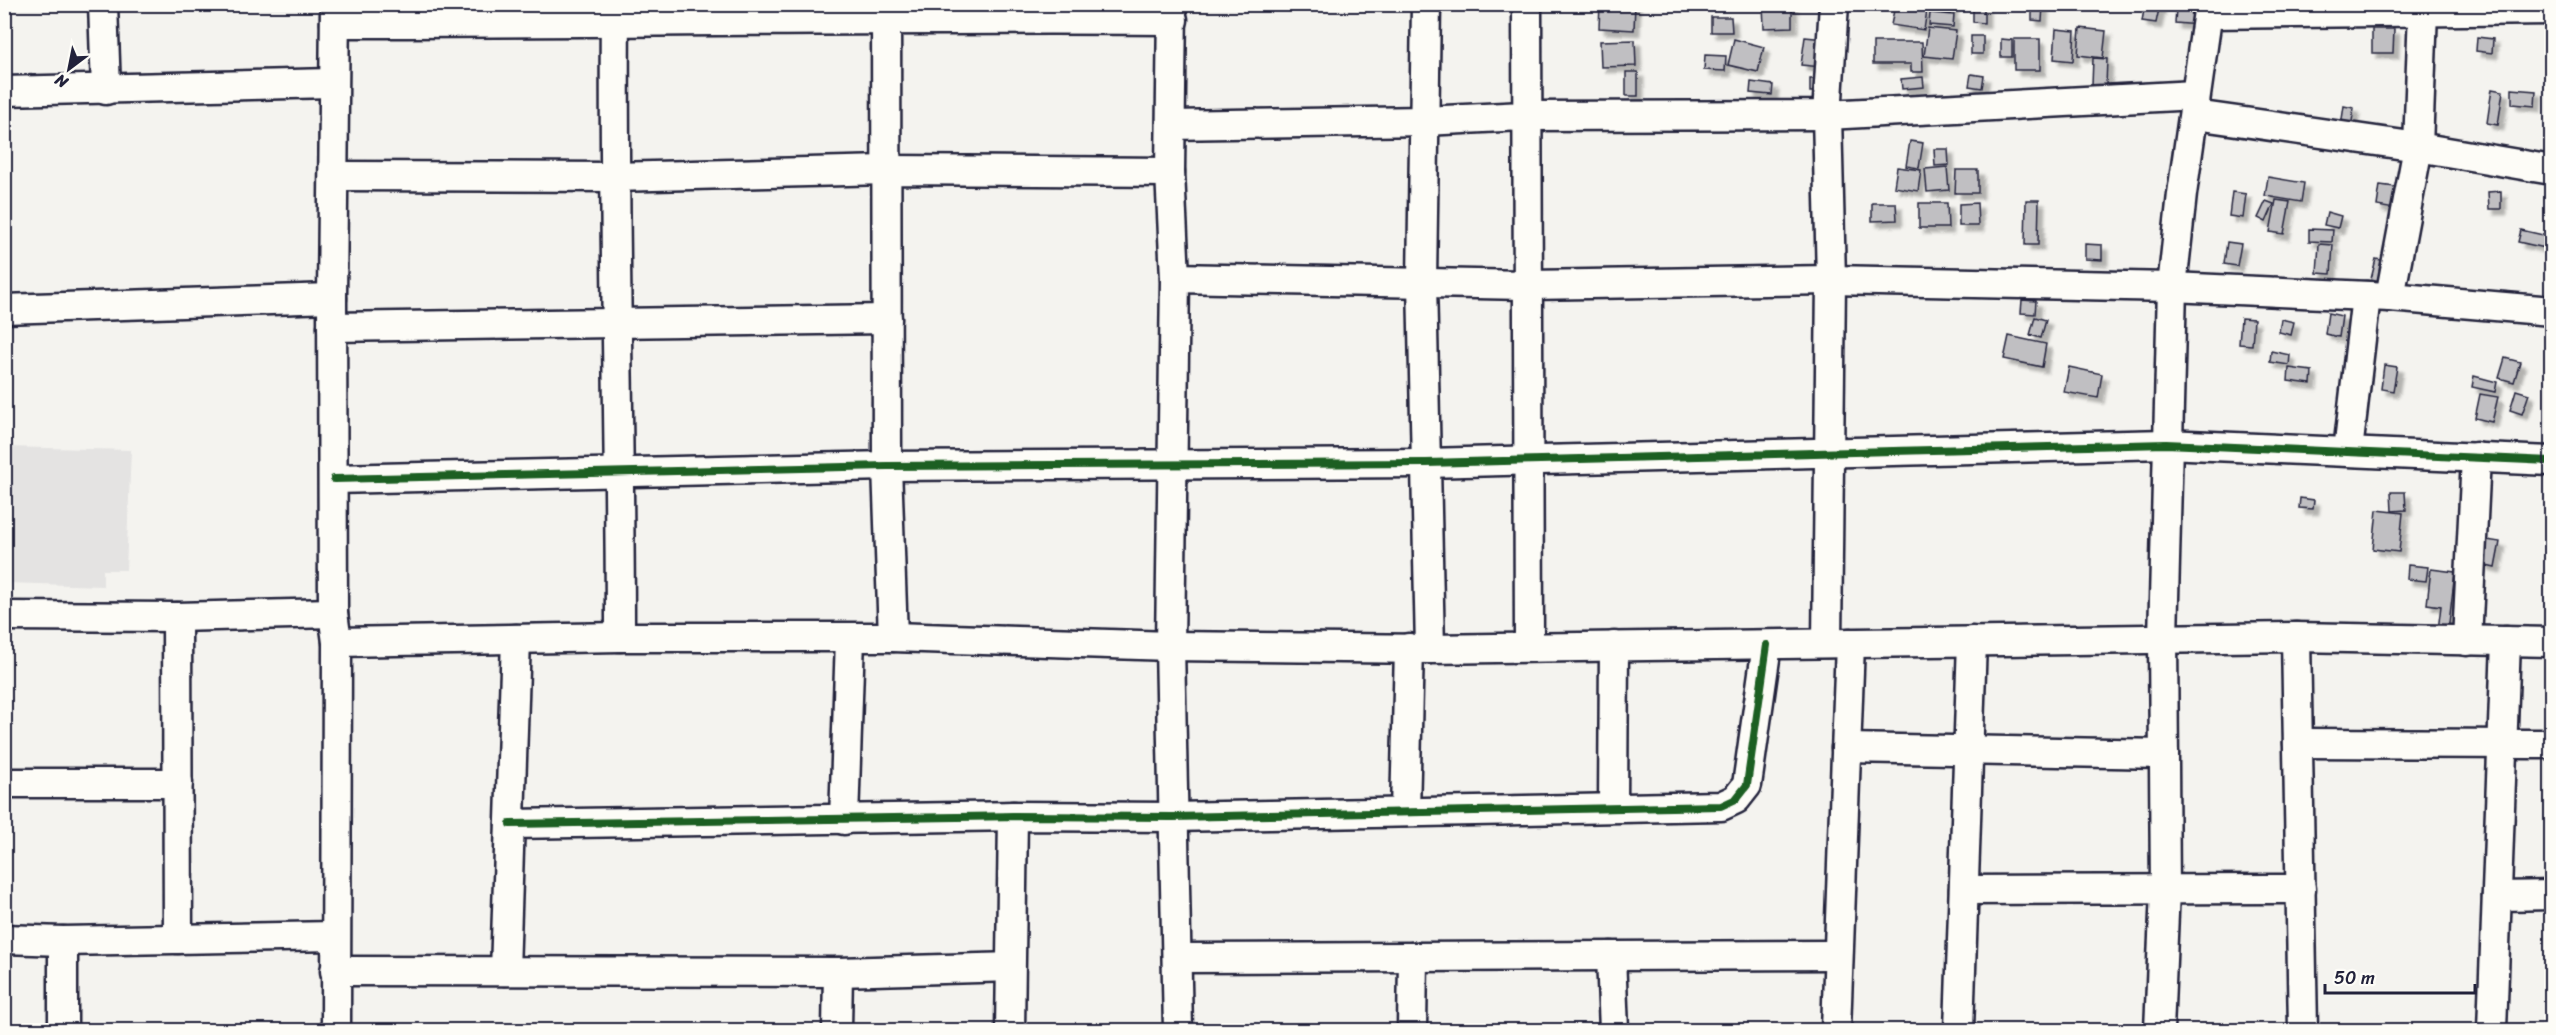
<svg xmlns="http://www.w3.org/2000/svg" width="2556" height="1035" viewBox="0 0 2556 1035" font-family="Sriracha,sans-serif">
  <style>
    .built { fill: #e4e3e2 }
    .building { fill: #c0bfc2; stroke: #22223b; stroke-width: 1.5; filter: url(#shadow) }
    .lines { fill: none; stroke-linecap: round; stroke-linejoin: round }
    .minor-casing { stroke: #22223b; stroke-width: 33 }
    .minor { stroke: #fdfcf7; stroke-width: 28 }
    .cycleway-casing { stroke: #fdfcf7; stroke-width: 11 }
    .cycleway { stroke: #1b5e20; stroke-width: 8 }
  </style>
  <defs>
    <filter id="shadow"><feDropShadow dx="5.5" dy="5.5" stdDeviation="1.5" flood-color="#0004"/></filter>
  </defs>
  <rect width="100%" height="100%" fill="#f4f3ef"/>
  <filter id="ink" filterUnits="userSpaceOnUse"><feTurbulence type="fractalNoise" baseFrequency=".0167" numOctaves="2"/><feDisplacementMap in="SourceGraphic" scale="12" xChannelSelector="R" yChannelSelector="G"/><feConvolveMatrix kernelMatrix="1 2 1 2 8 2 1 2 1" color-interpolation-filters="sRGB"/></filter>
  <g filter="url(#ink)">
    <path class="built" d="M 5,447 L 131,450 L 126,570 L 103,570 L 103,586 L 5,583 Z"/>
    <g class="building">
      <path d="M 1600,4 L 1635,4 L 1634,30 L 1599,28 Z"/>
      <path d="M 1763,4 L 1792,4 L 1792,27 L 1764,28 Z"/>
      <path d="M 1939,4 L 1953,4 L 1951,14 L 1937,11 Z"/>
      <path d="M 2145,4 L 2160,4 L 2156,23 L 2142,21 Z"/>
      <path d="M 1895,5 L 1927,10 L 1924,30 L 1891,25 Z"/>
      <path d="M 2032,5 L 2043,6 L 2042,21 L 2032,20 Z"/>
      <path d="M 1973,6 L 1984,6 L 1984,23 L 1973,22 Z"/>
      <path d="M 2176,8 L 2202,11 L 2200,25 L 2175,23 Z"/>
      <path d="M 1930,13 L 1954,15 L 1953,27 L 1929,25 Z"/>
      <path d="M 1711,17 L 1731,17 L 1732,32 L 1711,32 Z"/>
      <path d="M 1928,28 L 1956,31 L 1952,59 L 1924,56 Z"/>
      <path d="M 2080,28 L 2106,31 L 2103,58 L 2078,55 Z"/>
      <path d="M 2056,29 L 2075,31 L 2073,61 L 2054,59 Z"/>
      <path d="M 2372,29 L 2394,29 L 2393,53 L 2372,53 Z"/>
      <rect x="1971" y="36" width="12" height="18"/>
      <path d="M 1805,37 L 1825,39 L 1822,67 L 1801,65 Z"/>
      <path d="M 2477,37 L 2493,39 L 2492,53 L 2476,51 Z"/>
      <path d="M 1734,39 L 1764,47 L 1758,72 L 1728,65 Z"/>
      <path d="M 2001,39 L 2012,40 L 2012,57 L 2001,57 Z"/>
      <rect x="2014" y="39" width="26" height="31"/>
      <path d="M 1635,40 L 1636,66 L 1601,67 L 1600,41 Z"/>
      <path d="M 1873,42 L 1922,42 L 1923,72 L 1911,72 L 1911,64 L 1873,64 Z"/>
      <path d="M 1705,55 L 1726,56 L 1725,71 L 1704,70 Z"/>
      <path d="M 2093,58 L 2107,59 L 2106,86 L 2092,86 Z"/>
      <rect x="1626" y="72" width="12" height="24"/>
      <path d="M 1971,74 L 1984,76 L 1982,88 L 1969,86 Z"/>
      <path d="M 1923,77 L 1924,87 L 1902,89 L 1901,79 Z"/>
      <path d="M 1810,79 L 1825,79 L 1824,92 L 1810,92 Z"/>
      <path d="M 1751,82 L 1773,85 L 1772,95 L 1750,93 Z"/>
      <path d="M 2492,89 L 2503,91 L 2498,125 L 2487,123 Z"/>
      <path d="M 2512,89 L 2536,91 L 2535,106 L 2512,104 Z"/>
      <path d="M 2344,106 L 2354,108 L 2351,128 L 2341,126 Z"/>
      <path d="M 1910,141 L 1923,143 L 1919,168 L 1906,166 Z"/>
      <path d="M 1934,149 L 1948,149 L 1949,165 L 1935,166 Z"/>
      <path d="M 1897,167 L 1921,170 L 1918,191 L 1894,187 Z"/>
      <path d="M 1947,167 L 1949,190 L 1927,192 L 1925,169 Z"/>
      <path d="M 1956,170 L 1978,170 L 1978,193 L 1955,193 Z"/>
      <path d="M 2268,177 L 2304,183 L 2301,202 L 2265,196 Z"/>
      <path d="M 2380,185 L 2403,188 L 2400,210 L 2377,206 Z"/>
      <path d="M 2501,191 L 2501,209 L 2489,209 L 2488,192 Z"/>
      <path d="M 2232,192 L 2246,194 L 2243,218 L 2229,216 Z"/>
      <path d="M 2026,200 L 2039,200 L 2038,245 L 2025,245 Z"/>
      <path d="M 2276,200 L 2290,202 L 2284,234 L 2270,232 Z"/>
      <path d="M 2266,201 L 2274,204 L 2266,222 L 2258,218 Z"/>
      <path d="M 1872,203 L 1896,203 L 1897,220 L 1872,221 Z"/>
      <path d="M 1919,203 L 1947,203 L 1948,228 L 1919,228 Z"/>
      <path d="M 1977,203 L 1978,226 L 1959,226 L 1959,204 Z"/>
      <path d="M 2327,212 L 2341,216 L 2338,228 L 2324,225 Z"/>
      <path d="M 2309,229 L 2333,230 L 2332,242 L 2309,241 Z"/>
      <path d="M 2521,230 L 2552,237 L 2550,249 L 2518,242 Z"/>
      <path d="M 2227,242 L 2241,244 L 2237,266 L 2224,264 Z"/>
      <path d="M 2085,244 L 2102,245 L 2102,260 L 2085,259 Z"/>
      <path d="M 2319,244 L 2333,245 L 2331,274 L 2317,273 Z"/>
      <path d="M 2376,259 L 2391,262 L 2385,282 L 2371,279 Z"/>
      <path d="M 2022,300 L 2036,301 L 2035,314 L 2021,313 Z"/>
      <path d="M 2328,313 L 2342,316 L 2339,337 L 2325,334 Z"/>
      <path d="M 2035,317 L 2046,320 L 2041,338 L 2030,335 Z"/>
      <path d="M 2241,318 L 2254,319 L 2252,345 L 2239,344 Z"/>
      <path d="M 2281,319 L 2294,322 L 2291,335 L 2279,332 Z"/>
      <path d="M 2009,336 L 2046,344 L 2042,367 L 2004,359 Z"/>
      <path d="M 2271,351 L 2290,355 L 2289,365 L 2270,362 Z"/>
      <path d="M 2505,358 L 2520,362 L 2514,382 L 2499,378 Z"/>
      <path d="M 2384,365 L 2397,367 L 2393,391 L 2381,389 Z"/>
      <path d="M 2069,367 L 2102,374 L 2098,398 L 2064,392 Z"/>
      <path d="M 2289,368 L 2312,371 L 2311,384 L 2288,381 Z"/>
      <path d="M 2474,376 L 2497,382 L 2495,392 L 2472,387 Z"/>
      <path d="M 2516,390 L 2529,394 L 2522,414 L 2510,410 Z"/>
      <path d="M 2480,394 L 2498,397 L 2492,422 L 2475,418 Z"/>
      <path d="M 2391,492 L 2405,492 L 2406,510 L 2392,511 Z"/>
      <path d="M 2300,498 L 2314,500 L 2313,509 L 2299,508 Z"/>
      <path d="M 2377,510 L 2403,513 L 2399,552 L 2373,549 Z"/>
      <path d="M 2487,540 L 2500,542 L 2495,568 L 2482,565 Z"/>
      <path d="M 2408,565 L 2428,567 L 2426,581 L 2407,579 Z"/>
      <path d="M 2431,569 L 2455,572 L 2447,640 L 2437,638 L 2441,606 L 2427,604 Z"/>
    </g>
    <g class="lines">
      <g class="minor-casing">
        <g id="minor">
          <path d="M 103,4 L 106,90"/>
          <path d="M 335,4 L 332,298 L 333,613 L 337,642 L 336,1030"/>
          <path d="M 886,4 L 887,466 L 893,637"/>
          <path d="M 1172,4 L 1170,172 L 1175,278 L 1170,646 L 1178,1030"/>
          <path d="M 1426,4 L 1422,282 L 1430,649"/>
          <path d="M 1527,4 L 1529,646"/>
          <path d="M 615,6 C 613,217 620,427 620,637"/>
          <path d="M 2208,14 L 2552,10"/>
          <path d="M 335,23 C 614,23 893,18 1173,20"/>
          <path d="M 4,91 L 332,83"/>
          <path d="M 2195,115 L 2418,147 L 2552,170"/>
          <path d="M 1171,125 L 1425,121 L 1525,116 L 1827,115 L 2195,95"/>
          <path d="M 335,176 L 614,177 L 886,170 L 1170,172"/>
          <path d="M 1175,278 L 1530,285 L 1831,280 L 2172,287 L 2390,297 L 2552,311"/>
          <path d="M 2390,297 L 2418,147 L 2423,10"/>
          <path d="M 4,309 L 332,298"/>
          <path d="M 332,327 L 887,319"/>
          <path d="M 2348,451 L 2366,296"/>
          <path d="M 334,479 L 887,466 L 1426,463 L 2166,444 L 2552,461"/>
          <path d="M 4,616 L 177,617 L 333,613"/>
          <path d="M 177,617 L 178,939"/>
          <path d="M 2296,637 L 2303,1030"/>
          <path d="M 2467,641 L 2476,457"/>
          <path d="M 337,642 L 620,637 L 893,637 L 1170,646 L 1430,649 L 2296,637 L 2552,642"/>
          <path d="M 1827,643 L 1831,280 L 1827,115 L 1834,4"/>
          <path d="M 2298,743 L 2552,744"/>
          <path d="M 1846,748 L 2164,754"/>
          <path d="M 4,783 L 178,783"/>
          <path d="M 1613,807 L 1614,646"/>
          <path d="M 1405,812 L 1409,648"/>
          <path d="M 844,820 L 850,638"/>
          <path d="M 510,824 L 1013,816 L 1173,817 L 1721,806 L 1736,799 L 1747,785 L 1767,645"/>
          <path d="M 1964,890 L 2301,889"/>
          <path d="M 2497,896 L 2552,895"/>
          <path d="M 4,939 L 63,941 L 335,936"/>
          <path d="M 1611,956 L 1614,1030"/>
          <path d="M 1177,958 L 1838,955"/>
          <path d="M 335,971 L 838,972 L 1010,967"/>
          <path d="M 505,971 L 516,639"/>
          <path d="M 63,1030 L 63,941"/>
          <path d="M 837,1030 L 838,972"/>
          <path d="M 1010,1030 L 1013,816"/>
          <path d="M 1412,1030 L 1413,957"/>
          <path d="M 1836,1030 L 1850,643"/>
          <path d="M 1959,1030 L 1972,641"/>
          <path d="M 2159,1030 L 2165,890 L 2163,638 L 2172,287 L 2182,194 L 2209,4"/>
          <path d="M 2492,1030 L 2506,641"/>
        </g>
      </g>
      <use href="#minor" class="minor"/>
      <g class="cycleway-casing">
        <g id="cycleway">
          <path d="M 334,479 L 887,466 L 1426,463 L 2166,444 L 2552,461"/>
          <path d="M 510,824 L 1013,816 L 1173,817 L 1721,806 L 1736,799 L 1747,785 L 1767,645"/>
        </g>
      </g>
      <use href="#cycleway" class="cycleway"/>
    </g>
  </g>
  <rect width="2556" height="1035" fill="none" stroke="#fdfcf7" stroke-width="24"/>
  <rect x="12" y="12" width="2532" height="1011" fill="none" stroke="#22223b" stroke-width="2" filter="url(#ink)"/>
  <g transform="translate(69 69) rotate(212)" stroke="#fdfcf7" stroke-width="4.5" paint-order="stroke">
  <path d="M0-4.5L10 22L0 15L-10 22Z" fill="#22223b"/>
  <text y="-9" font-size="16" font-weight="bold" text-anchor="middle" fill="#22223b">N</text>
  </g>
  <path d="M2325 984v9h150v-9" fill="none" stroke="#22223b" stroke-width="3"/>
  <text x="2334" y="984" font-size="18" fill="#22223b" stroke="#fdfcf7" stroke-width="4.5" paint-order="stroke">50 m</text>
</svg>
